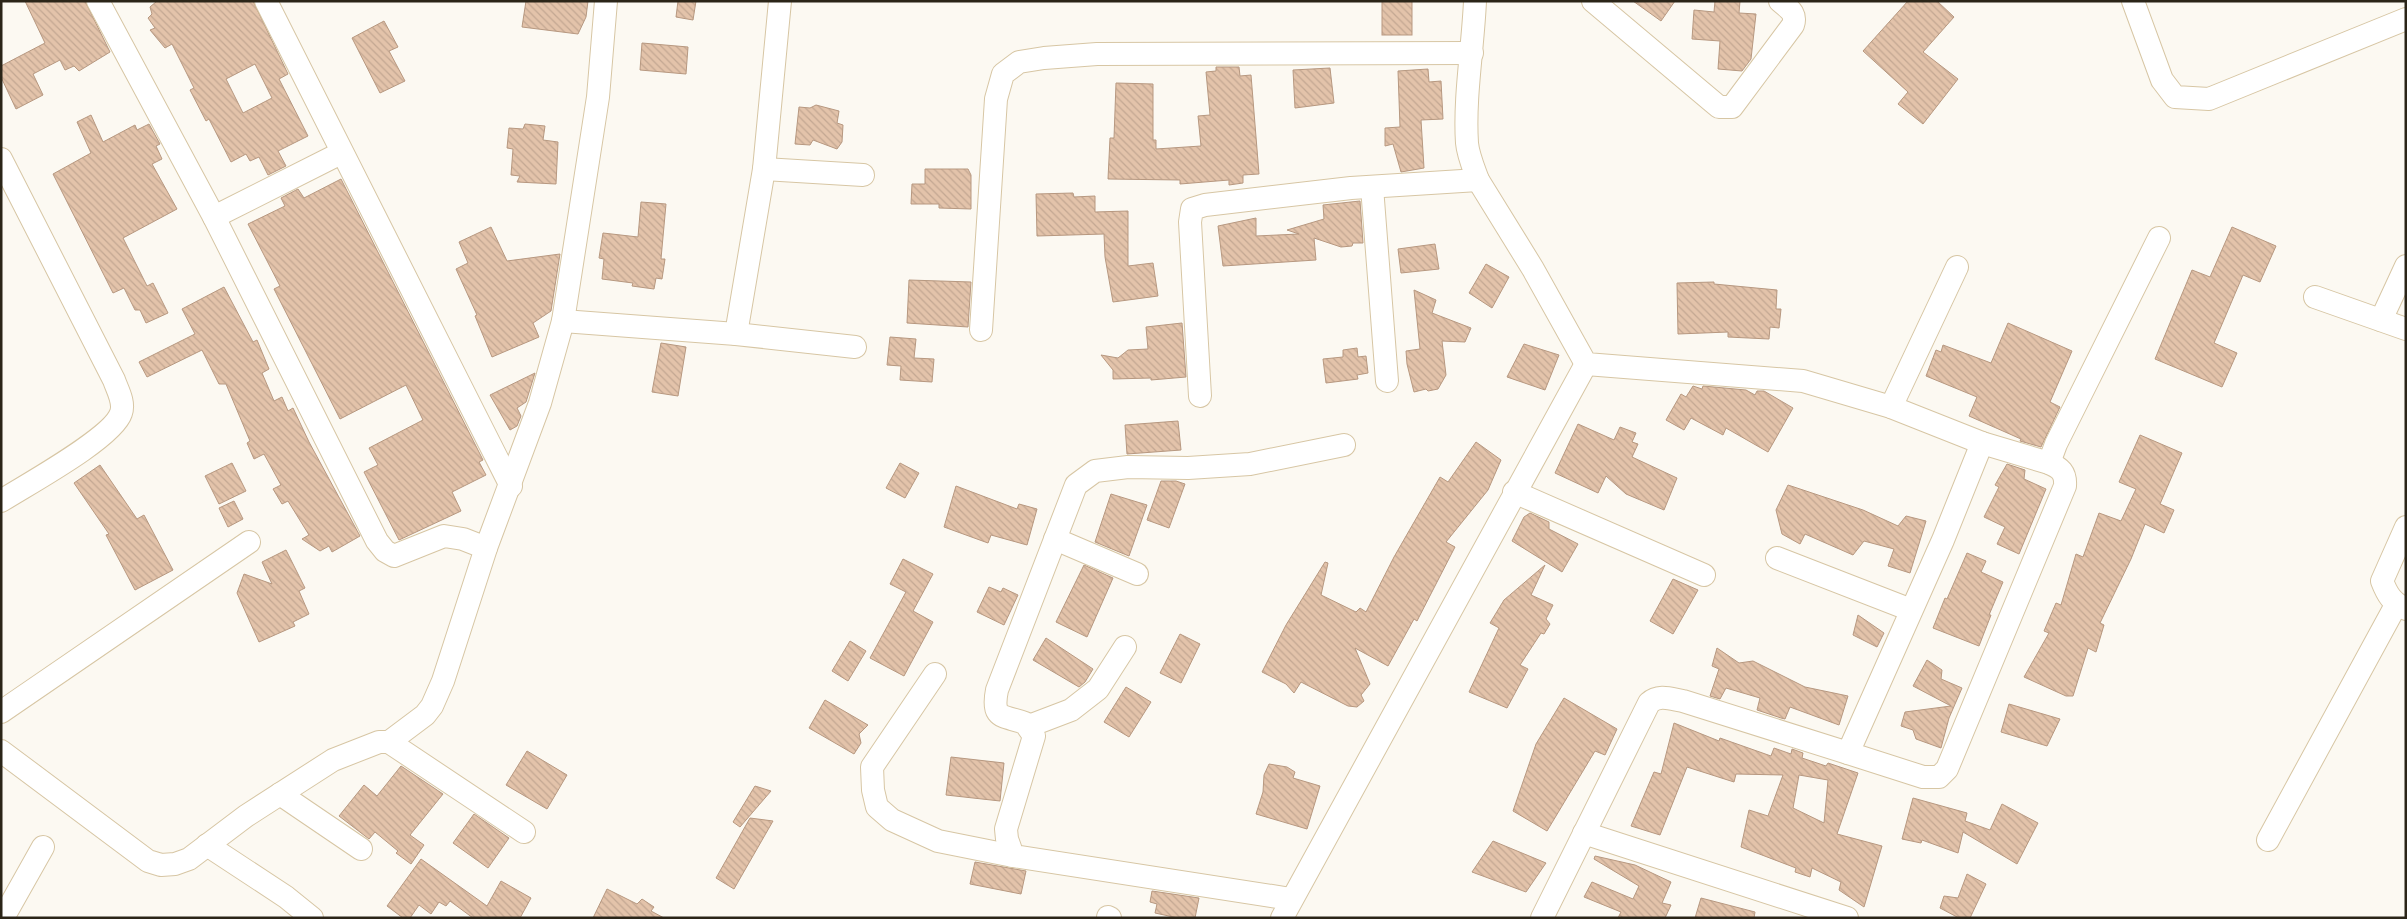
<svg xmlns="http://www.w3.org/2000/svg" width="2407" height="919" viewBox="0 0 2407 919" font-family="'Times New Roman',serif">
  <style>
    .building { fill: url(#building-back-hatch); stroke: #b79880; fill-rule: evenodd }
    .lines { fill: none; stroke-linecap: round; stroke-linejoin: round }
    .minor-casing { stroke: #d7c6a4; stroke-width: 24 }
    .minor { stroke: #fff; stroke-width: 22 }
  </style>
  <defs>
    <pattern id="building-back-hatch" width="6" height="6" patternUnits="userSpaceOnUse" patternTransform="scale(1.25)"><rect width="6" height="6" fill="#e3c3aa"/><path d="M-1 5l2 2M0 0l6 6M5-1l2 2" fill="none" stroke="#c3a792"/></pattern>
  </defs>
  <rect width="100%" height="100%" fill="#fcf9f2"/>
  <g class="building">
    <path d="M 25,1 L 85,1 L 110,52 L 79,71 L 74,66 L 65,70 L 60,60 L 33,74 L 43,95 L 16,109 L 1,77 L 1,66 L 45,43 Z"/>
    <path d="M 157,1 L 253,1 L 288,74 L 279,79 L 308,136 L 278,151 L 286,166 L 268,175 L 259,157 L 250,161 L 246,154 L 231,162 L 209,119 L 206,121 L 190,90 L 194,88 L 172,44 L 165,48 L 150,30 L 155,28 L 148,18 L 152,14 L 150,7 ZM 255,64 L 272,98 L 243,113 L 226,79 Z"/>
    <path d="M 526,1 L 588,1 L 586,17 L 578,34 L 522,27 Z"/>
    <path d="M 678,1 L 696,1 L 693,20 L 676,17 Z"/>
    <rect x="1382" y="1" width="30" height="34"/>
    <path d="M 1633,1 L 1675,1 L 1661,21 Z"/>
    <path d="M 1715,1 L 1740,1 L 1739,13 L 1756,14 L 1751,59 L 1742,71 L 1718,69 L 1720,41 L 1692,39 L 1694,10 L 1714,12 Z"/>
    <path d="M 1908,1 L 1937,1 L 1954,17 L 1923,52 L 1958,79 L 1923,124 L 1898,104 L 1908,92 L 1863,51 Z"/>
    <path d="M 384,21 L 398,47 L 389,51 L 405,81 L 380,93 L 352,38 Z"/>
    <path d="M 642,43 L 688,47 L 686,74 L 640,70 Z"/>
    <path d="M 1216,67 L 1239,67 L 1240,76 L 1251,75 L 1259,174 L 1243,175 L 1243,183 L 1229,185 L 1229,180 L 1180,184 L 1180,180 L 1108,179 L 1110,138 L 1114,138 L 1116,83 L 1153,84 L 1153,140 L 1156,140 L 1156,149 L 1201,146 L 1198,116 L 1210,115 L 1206,72 L 1216,71 Z"/>
    <path d="M 1330,68 L 1334,103 L 1295,108 L 1293,70 Z"/>
    <path d="M 1428,69 L 1429,82 L 1441,81 L 1443,119 L 1421,120 L 1424,168 L 1401,172 L 1393,144 L 1385,146 L 1385,128 L 1400,127 L 1398,71 Z"/>
    <path d="M 816,105 L 839,111 L 837,123 L 843,125 L 842,142 L 837,149 L 813,140 L 810,145 L 795,144 L 799,107 L 810,108 Z"/>
    <path d="M 91,115 L 103,142 L 135,125 L 137,130 L 149,124 L 160,144 L 156,146 L 162,159 L 152,164 L 177,209 L 123,238 L 147,286 L 153,283 L 168,313 L 146,323 L 140,310 L 135,310 L 124,288 L 113,293 L 53,174 L 91,153 L 77,122 Z"/>
    <path d="M 525,124 L 545,126 L 543,140 L 558,142 L 556,184 L 517,182 L 520,176 L 511,175 L 513,149 L 507,148 L 509,128 L 523,129 Z"/>
    <path d="M 925,169 L 968,169 L 971,175 L 971,209 L 939,208 L 939,204 L 911,204 L 912,184 L 925,184 Z"/>
    <path d="M 341,179 L 483,460 L 479,462 L 486,475 L 452,492 L 461,511 L 399,540 L 364,472 L 378,465 L 369,448 L 423,420 L 406,385 L 340,419 L 274,289 L 280,286 L 248,224 L 285,206 L 281,198 L 298,189 L 304,198 Z"/>
    <path d="M 1073,193 L 1074,197 L 1095,196 L 1095,212 L 1128,211 L 1128,266 L 1153,263 L 1158,296 L 1113,302 L 1105,257 L 1104,234 L 1037,236 L 1036,194 Z"/>
    <path d="M 1360,201 L 1363,243 L 1353,243 L 1352,246 L 1341,247 L 1314,238 L 1316,260 L 1223,266 L 1218,226 L 1256,218 L 1256,236 L 1299,234 L 1287,230 L 1324,219 L 1323,205 Z"/>
    <path d="M 641,202 L 666,204 L 661,259 L 665,259 L 662,279 L 656,278 L 654,289 L 632,286 L 633,283 L 602,279 L 604,259 L 599,258 L 603,233 L 638,237 Z"/>
    <path d="M 491,227 L 507,261 L 560,254 L 551,311 L 533,323 L 539,337 L 492,357 L 475,316 L 477,315 L 456,269 L 468,263 L 459,242 Z"/>
    <path d="M 2232,227 L 2276,246 L 2260,282 L 2243,275 L 2214,343 L 2237,353 L 2222,387 L 2155,359 L 2192,270 L 2210,277 Z"/>
    <path d="M 1435,244 L 1439,269 L 1401,273 L 1398,249 Z"/>
    <path d="M 1486,264 L 1509,277 L 1492,308 L 1469,293 Z"/>
    <path d="M 909,280 L 971,282 L 968,327 L 907,323 Z"/>
    <path d="M 1714,282 L 1714,284 L 1777,290 L 1776,309 L 1781,309 L 1779,328 L 1770,327 L 1769,339 L 1728,337 L 1728,332 L 1678,334 L 1677,283 Z"/>
    <path d="M 224,287 L 253,342 L 257,340 L 269,369 L 262,373 L 274,401 L 282,397 L 288,411 L 293,408 L 309,442 L 360,536 L 332,552 L 329,546 L 320,551 L 302,539 L 309,535 L 288,501 L 282,504 L 273,489 L 281,485 L 264,454 L 254,459 L 247,443 L 250,441 L 226,384 L 219,384 L 202,350 L 147,377 L 139,362 L 195,334 L 182,309 Z"/>
    <path d="M 1414,290 L 1436,300 L 1432,313 L 1471,328 L 1465,342 L 1442,341 L 1446,375 L 1438,389 L 1428,391 L 1426,389 L 1414,392 L 1407,364 L 1406,351 L 1420,349 Z"/>
    <path d="M 1182,323 L 1186,377 L 1151,380 L 1151,378 L 1113,379 L 1113,370 L 1101,355 L 1118,358 L 1128,350 L 1148,349 L 1146,327 Z"/>
    <path d="M 2008,323 L 2072,351 L 2050,402 L 2060,407 L 2041,447 L 2020,441 L 2021,439 L 1969,416 L 1977,397 L 1926,376 L 1936,350 L 1941,352 L 1943,345 L 1991,363 Z"/>
    <path d="M 890,337 L 916,339 L 914,358 L 934,359 L 932,382 L 900,380 L 901,366 L 887,365 Z"/>
    <path d="M 661,343 L 686,347 L 678,396 L 652,392 Z"/>
    <path d="M 1524,344 L 1559,355 L 1545,390 L 1507,377 Z"/>
    <path d="M 1357,348 L 1358,357 L 1366,356 L 1368,373 L 1357,375 L 1358,379 L 1326,383 L 1323,359 L 1343,357 L 1343,350 Z"/>
    <path d="M 535,373 L 526,402 L 517,408 L 521,416 L 517,426 L 510,430 L 490,395 Z"/>
    <path d="M 1693,386 L 1702,389 L 1703,386 L 1746,390 L 1755,395 L 1757,391 L 1764,391 L 1793,408 L 1768,452 L 1726,428 L 1723,435 L 1691,418 L 1684,430 L 1666,420 L 1681,394 L 1686,397 Z"/>
    <path d="M 1178,421 L 1181,450 L 1127,454 L 1125,425 Z"/>
    <path d="M 1578,424 L 1614,440 L 1620,427 L 1636,433 L 1632,442 L 1638,444 L 1632,457 L 1677,478 L 1664,510 L 1626,494 L 1606,476 L 1598,493 L 1555,473 Z"/>
    <path d="M 2140,435 L 2182,453 L 2160,504 L 2174,510 L 2164,533 L 2145,524 L 2131,559 L 2100,623 L 2104,625 L 2096,652 L 2088,648 L 2073,696 L 2066,696 L 2024,677 L 2049,633 L 2044,631 L 2056,603 L 2061,605 L 2076,554 L 2083,557 L 2099,513 L 2121,521 L 2136,489 L 2119,482 Z"/>
    <path d="M 1476,442 L 1501,460 L 1488,490 L 1446,542 L 1455,547 L 1417,621 L 1414,619 L 1388,666 L 1355,648 L 1370,684 L 1361,695 L 1364,701 L 1357,707 L 1348,706 L 1301,682 L 1294,693 L 1286,684 L 1262,672 L 1286,625 L 1325,562 L 1328,563 L 1321,595 L 1356,612 L 1360,608 L 1366,612 L 1394,557 L 1440,477 L 1448,482 Z"/>
    <path d="M 232,463 L 246,491 L 219,504 L 205,476 Z"/>
    <path d="M 900,463 L 919,473 L 905,498 L 886,488 Z"/>
    <path d="M 2007,464 L 2025,470 L 2024,479 L 2046,489 L 2019,554 L 1997,544 L 2005,527 L 1984,517 L 1999,487 L 1995,485 Z"/>
    <path d="M 100,465 L 137,519 L 144,515 L 173,570 L 135,590 L 106,535 L 109,534 L 74,483 Z"/>
    <path d="M 1161,481 L 1176,481 L 1185,484 L 1169,528 L 1147,520 Z"/>
    <path d="M 1788,485 L 1863,510 L 1898,526 L 1906,516 L 1926,521 L 1910,573 L 1888,566 L 1894,549 L 1864,541 L 1853,555 L 1805,534 L 1800,544 L 1782,534 L 1776,510 Z"/>
    <path d="M 956,486 L 1017,509 L 1019,504 L 1037,509 L 1027,545 L 991,535 L 988,543 L 944,527 Z"/>
    <path d="M 1111,494 L 1147,505 L 1129,556 L 1095,542 Z"/>
    <path d="M 234,501 L 243,519 L 228,527 L 219,508 Z"/>
    <path d="M 1530,513 L 1549,522 L 1549,529 L 1578,544 L 1562,572 L 1512,541 L 1524,517 Z"/>
    <path d="M 286,550 L 305,588 L 299,591 L 309,614 L 293,622 L 295,626 L 259,642 L 237,593 L 244,574 L 272,584 L 262,562 Z"/>
    <path d="M 1967,553 L 1986,561 L 1981,572 L 2003,582 L 1989,615 L 1991,615 L 1979,646 L 1933,628 L 1945,598 L 1947,599 Z"/>
    <path d="M 903,559 L 933,574 L 913,611 L 933,622 L 904,676 L 870,658 L 906,592 L 890,584 Z"/>
    <path d="M 1084,565 L 1113,578 L 1087,637 L 1056,622 Z"/>
    <path d="M 1545,565 L 1531,595 L 1553,605 L 1546,619 L 1550,624 L 1544,634 L 1541,633 L 1520,665 L 1528,669 L 1507,708 L 1469,692 L 1499,628 L 1490,623 L 1504,600 Z"/>
    <path d="M 1673,579 L 1698,590 L 1673,634 L 1650,621 Z"/>
    <path d="M 989,587 L 1001,592 L 1003,588 L 1018,595 L 1004,625 L 977,612 Z"/>
    <path d="M 1858,615 L 1884,633 L 1877,647 L 1853,635 Z"/>
    <path d="M 1180,634 L 1200,644 L 1181,683 L 1160,673 Z"/>
    <path d="M 1046,638 L 1093,669 L 1085,682 L 1079,687 L 1033,660 Z"/>
    <path d="M 850,641 L 866,651 L 848,681 L 832,671 Z"/>
    <path d="M 1717,648 L 1739,663 L 1753,661 L 1805,687 L 1848,696 L 1839,725 L 1790,707 L 1785,719 L 1781,718 L 1757,710 L 1760,698 L 1726,688 L 1720,699 L 1710,696 L 1719,669 L 1712,666 Z"/>
    <path d="M 1927,660 L 1942,670 L 1941,679 L 1962,688 L 1949,718 L 1941,748 L 1916,739 L 1913,730 L 1901,726 L 1905,712 L 1951,706 L 1913,686 Z"/>
    <path d="M 1126,687 L 1151,702 L 1129,737 L 1104,722 Z"/>
    <path d="M 1564,698 L 1617,729 L 1605,755 L 1595,751 L 1547,831 L 1513,811 L 1536,744 Z"/>
    <path d="M 825,700 L 868,725 L 859,734 L 861,743 L 854,754 L 809,728 Z"/>
    <path d="M 2009,704 L 2060,719 L 2047,746 L 2001,732 Z"/>
    <path d="M 1674,723 L 1719,741 L 1720,738 L 1771,756 L 1774,748 L 1791,754 L 1792,749 L 1803,753 L 1802,758 L 1826,766 L 1828,763 L 1858,773 L 1837,834 L 1882,846 L 1864,907 L 1839,890 L 1841,882 L 1812,868 L 1810,877 L 1795,872 L 1796,868 L 1741,847 L 1749,810 L 1768,816 L 1783,775 L 1736,774 L 1734,782 L 1687,767 L 1660,835 L 1631,826 L 1654,772 L 1661,774 ZM 1799,775 L 1828,780 L 1824,823 L 1793,808 Z"/>
    <path d="M 527,751 L 567,775 L 547,809 L 506,785 Z"/>
    <path d="M 951,757 L 1004,763 L 1000,801 L 946,795 Z"/>
    <path d="M 1269,764 L 1287,767 L 1295,772 L 1293,778 L 1320,786 L 1307,829 L 1256,814 L 1263,792 L 1264,775 Z"/>
    <path d="M 401,766 L 443,794 L 410,835 L 424,845 L 411,864 L 396,853 L 398,851 L 375,832 L 369,839 L 339,816 L 364,785 L 377,796 Z"/>
    <path d="M 755,786 L 771,791 L 740,827 L 733,822 Z"/>
    <path d="M 1913,798 L 1967,813 L 1965,821 L 1990,830 L 2002,804 L 2038,823 L 2017,864 L 1963,832 L 1958,853 L 1922,840 L 1921,843 L 1902,839 Z"/>
    <path d="M 474,814 L 509,838 L 488,868 L 453,843 Z"/>
    <path d="M 750,818 L 773,821 L 734,889 L 716,878 Z"/>
    <path d="M 1493,841 L 1546,863 L 1526,892 L 1472,872 Z"/>
    <path d="M 1595,856 L 1635,865 L 1671,882 L 1662,903 L 1671,905 L 1665,918 L 1618,918 L 1621,912 L 1584,897 L 1592,882 L 1633,899 L 1639,886 L 1594,859 Z"/>
    <path d="M 421,859 L 487,906 L 501,881 L 531,898 L 520,918 L 473,918 L 450,901 L 446,906 L 439,902 L 431,914 L 419,905 L 410,918 L 403,918 L 387,906 Z"/>
    <path d="M 975,862 L 1026,871 L 1021,894 L 970,884 Z"/>
    <path d="M 1967,874 L 1986,884 L 1970,918 L 1959,918 L 1940,908 L 1944,896 L 1958,898 Z"/>
    <path d="M 607,889 L 637,904 L 642,899 L 654,907 L 651,911 L 664,918 L 593,918 Z"/>
    <path d="M 1152,891 L 1199,898 L 1195,918 L 1178,918 L 1155,913 L 1157,904 L 1150,902 Z"/>
    <path d="M 1701,898 L 1755,912 L 1754,918 L 1695,918 Z"/>
  </g>
  <g class="lines">
    <g class="minor-casing">
      <g id="minor">
        <path d="M 98,1 L 214,217 L 377,541 L 385,551 L 394,556 L 444,536 L 463,539 L 486,548"/>
        <path d="M 266,1 L 511,486"/>
        <path d="M 1475,1 C 1473,47 1464,98 1467,143 C 1468,155 1474,169 1478,180 L 1533,269 L 1586,364 L 1803,381 L 1891,407 L 1982,443 L 2049,463 L 2056,444 L 2159,238"/>
        <path d="M 1593,1 L 1713,102 L 1719,107 L 1732,107 L 1793,25 C 1797,13 1789,9 1780,1"/>
        <path d="M 2133,1 L 2162,80 L 2175,97 L 2209,99 L 2406,19"/>
        <path d="M 1,159 L 114,380 C 117,389 125,402 121,413 C 113,438 26,485 1,501"/>
        <path d="M 764,169 L 863,175"/>
        <path d="M 1372,187 L 1387,381"/>
        <path d="M 214,217 L 341,153"/>
        <path d="M 2315,297 L 2406,329"/>
        <path d="M 2381,320 L 2406,266"/>
        <path d="M 563,321 L 736,334 L 855,347"/>
        <path d="M 981,330 L 996,99 L 1003,74 L 1019,62 L 1044,58 L 1097,54 L 1472,53"/>
        <path d="M 736,334 L 764,169 L 780,1"/>
        <path d="M 1200,396 L 1190,222 L 1192,209 L 1205,205 L 1351,188 L 1478,180"/>
        <path d="M 1891,407 L 1957,267"/>
        <path d="M 1514,492 L 1704,575"/>
        <path d="M 2406,527 L 2382,581 C 2387,594 2392,603 2406,609"/>
        <path d="M 1055,539 L 1137,574"/>
        <path d="M 1777,558 L 1911,610"/>
        <path d="M 935,674 L 872,767 L 873,790 L 877,807 L 892,820 L 938,841 L 1013,856"/>
        <path d="M 1,712 L 249,542"/>
        <path d="M 1029,726 L 1071,710 L 1098,689 L 1125,647"/>
        <path d="M 389,742 L 524,832"/>
        <path d="M 1,751 L 148,861 L 161,865 L 175,864 L 189,859 L 246,816 L 333,760 L 379,742 L 389,742 L 425,715 L 432,706 L 443,681 L 486,548 L 540,403 L 563,321 L 598,97 L 606,1"/>
        <path d="M 1848,753 L 1923,777 L 1939,777 L 1947,769 L 2065,486 C 2066,472 2060,468 2049,463"/>
        <path d="M 280,794 L 361,849"/>
        <path d="M 1584,833 L 1847,918"/>
        <path d="M 2268,840 L 2396,605"/>
        <path d="M 207,845 L 286,897 L 312,918"/>
        <path d="M 1291,899 L 1013,856 L 1007,839 L 1006,829 L 1034,736 L 1025,723 C 1003,715 991,720 997,690 L 1076,485 L 1095,471 L 1128,467 L 1188,468 L 1250,464 L 1344,445"/>
        <path d="M 1108,917 L 1110,918"/>
        <path d="M 3,918 L 43,847"/>
        <path d="M 1282,918 L 1586,364"/>
        <path d="M 1542,918 L 1649,703 C 1659,694 1671,699 1683,701 L 1848,753 L 1943,540 L 1982,443"/>
      </g>
    </g>
    <use href="#minor" class="minor"/>
  </g>
  <rect width="2407" height="919" fill="none" stroke="#2b2518" stroke-width="5"/>
</svg>
